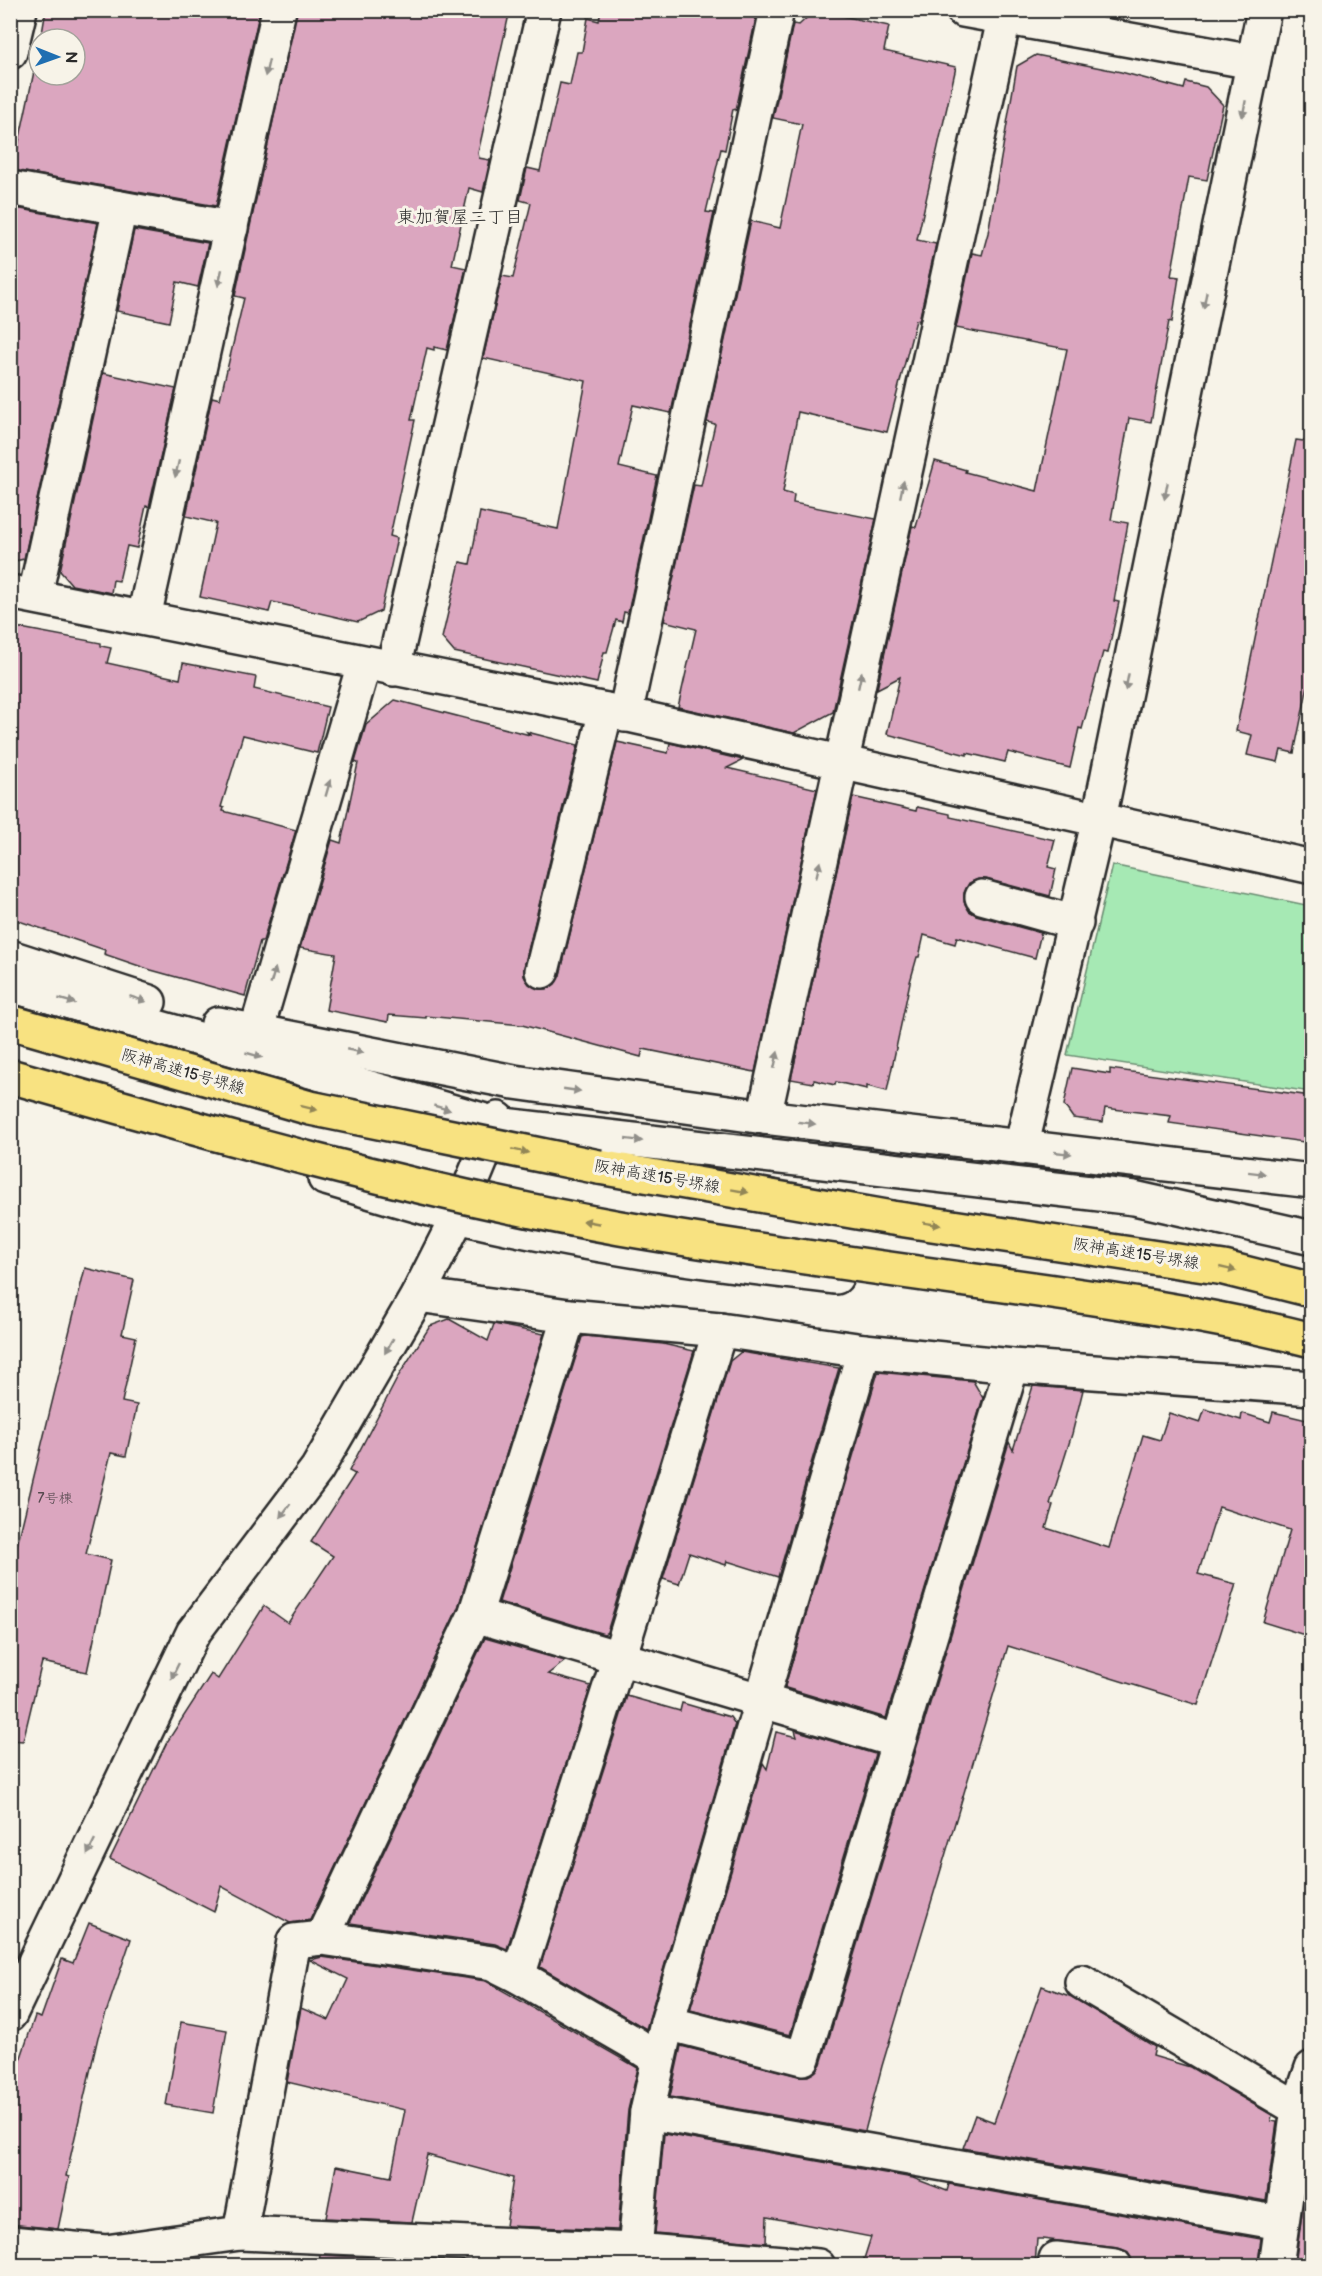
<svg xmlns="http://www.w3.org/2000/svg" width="1322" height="2276" viewBox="0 0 1322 2276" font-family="'Balsamiq Sans','Klee One',sans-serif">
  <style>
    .green { fill: #a6e9b4; stroke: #688a70; stroke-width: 1.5 }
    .building { fill: #dba6bf; stroke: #2b2b2b; stroke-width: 1.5 }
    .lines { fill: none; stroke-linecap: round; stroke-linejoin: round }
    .minor-casing { stroke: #2b2b2b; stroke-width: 38 }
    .highway-casing { stroke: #2b2b2b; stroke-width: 38 }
    .minor { stroke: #f7f3e8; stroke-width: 33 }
    .highway { stroke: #f8e281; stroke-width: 33 }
    .highway-bridge-casing { stroke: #2b2b2b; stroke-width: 38; stroke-linecap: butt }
    .highway-bridge { stroke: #f8e281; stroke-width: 33 }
    .oneway { fill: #918f8a }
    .oneway2 { fill: #928656 }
    .labels { text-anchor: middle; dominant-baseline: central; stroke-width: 6; stroke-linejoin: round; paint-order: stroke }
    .number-label { font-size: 14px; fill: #574a50 }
    .street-label { font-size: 16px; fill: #2b2b2b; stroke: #f7f3e8 }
    .neighbourhood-label { font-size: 18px; fill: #2b2b2b; stroke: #f7f3e8 }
  </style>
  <rect width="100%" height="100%" fill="#f7f3e8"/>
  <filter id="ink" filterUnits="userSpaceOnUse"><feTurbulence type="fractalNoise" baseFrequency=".0167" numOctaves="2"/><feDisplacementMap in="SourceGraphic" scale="12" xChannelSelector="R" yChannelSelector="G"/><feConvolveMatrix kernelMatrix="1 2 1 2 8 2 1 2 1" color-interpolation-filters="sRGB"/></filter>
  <g filter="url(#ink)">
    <path class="green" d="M 1112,865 L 1311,906 L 1311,1092 L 1067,1055 Z"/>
    <g class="building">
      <path d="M 46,10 L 260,10 L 216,206 L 13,170 L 39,48 L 39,75 L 75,75 L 75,39 L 41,39 Z"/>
      <path d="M 297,10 L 510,10 L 478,153 L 479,158 L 490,160 L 483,192 L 469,188 L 452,265 L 466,268 L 447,350 L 434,347 L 434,350 L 427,348 L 411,420 L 415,420 L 390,536 L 397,538 L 381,611 L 358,622 L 272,602 L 269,612 L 200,597 L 216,523 L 186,516 L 212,397 L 220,399 L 244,298 L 235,296 Z"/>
      <path d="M 601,10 L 741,10 L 741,15 L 756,18 L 736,110 L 733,109 L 725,150 L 721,149 L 706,212 L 714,213 L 671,413 L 633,405 L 619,467 L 657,476 L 628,613 L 624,612 L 622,622 L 616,620 L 607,652 L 604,652 L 597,683 L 454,652 L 442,638 L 460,562 L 470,564 L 480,512 L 558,529 L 586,381 L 483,358 L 502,276 L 513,278 L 531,203 L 520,200 L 527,168 L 540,171 L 560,83 L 570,85 L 577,52 L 582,52 L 588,18 L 599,21 Z"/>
      <path d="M 815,10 L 889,26 L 884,51 L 956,67 L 917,240 L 936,244 L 919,321 L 916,320 L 887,432 L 798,412 L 783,492 L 794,495 L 793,503 L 876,519 L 833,712 L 794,733 L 678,707 L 696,629 L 664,621 L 694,485 L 701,486 L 715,424 L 707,422 L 751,221 L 780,228 L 802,124 L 773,118 L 793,24 L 799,25 Z"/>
      <path d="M 1036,55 L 1121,72 L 1184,89 L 1186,82 L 1206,87 L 1223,105 L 1207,180 L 1189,177 L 1171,276 L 1179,277 L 1172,322 L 1169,321 L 1151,422 L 1129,418 L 1111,520 L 1128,523 L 1114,601 L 1119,602 L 1108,653 L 1103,652 L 1082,729 L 1079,728 L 1070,768 L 1008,752 L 1005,762 L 967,753 L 967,755 L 887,734 L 900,677 L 877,689 L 912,526 L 916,527 L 935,461 L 966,470 L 965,472 L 1037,491 L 1067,349 L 956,328 L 972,253 L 982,255 L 988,233 L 1017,66 Z"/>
      <path d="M 10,207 L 98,223 L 24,559 L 10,562 Z"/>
      <path d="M 134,230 L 208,243 L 198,287 L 177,282 L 169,322 L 117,311 Z"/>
      <path d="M 103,373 L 176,389 L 149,507 L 146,506 L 137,548 L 127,546 L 119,581 L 113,580 L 111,593 L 72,585 L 60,571 Z"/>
      <path d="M 1296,440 L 1311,442 L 1311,671 L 1294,753 L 1281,750 L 1278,762 L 1247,755 L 1252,735 L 1236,731 Z"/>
      <path d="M 10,626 L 101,643 L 101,646 L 111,648 L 107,663 L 180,679 L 183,663 L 256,677 L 254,689 L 328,707 L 317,753 L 243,735 L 221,807 L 224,808 L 223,811 L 296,830 L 263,941 L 260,941 L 245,996 L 151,970 L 104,954 L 105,950 L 10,918 Z"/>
      <path d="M 395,700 L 530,735 L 527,732 L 578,745 L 524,967 L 524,976 L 529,984 L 538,989 L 547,989 L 555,984 L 560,975 L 617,742 L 668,753 L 670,743 L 743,760 L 727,768 L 817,789 L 755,1072 L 643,1049 L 641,1057 L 522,1025 L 426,1016 L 426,1018 L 389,1015 L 388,1022 L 326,1010 L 336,954 L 300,948 L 332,840 L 341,843 L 358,763 L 355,762 L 366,725 Z"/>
      <path d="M 853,797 L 916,811 L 917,807 L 950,814 L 950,817 L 1055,840 L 1048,867 L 1056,869 L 1050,896 L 986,879 L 978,879 L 969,883 L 964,893 L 964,902 L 969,911 L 976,915 L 1041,933 L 1035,958 L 957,937 L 955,944 L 924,935 L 919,957 L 917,957 L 910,982 L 887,1091 L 867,1086 L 867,1089 L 836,1082 L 835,1085 L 814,1080 L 813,1083 L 791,1079 Z"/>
      <path d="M 1072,1068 L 1110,1074 L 1110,1069 L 1311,1096 L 1311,1143 L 1169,1123 L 1171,1116 L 1105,1108 L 1103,1122 L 1073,1118 L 1064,1105 Z"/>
      <path d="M 85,1268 L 134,1280 L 122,1334 L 136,1337 L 122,1402 L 137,1405 L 126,1456 L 111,1453 L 86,1554 L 111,1560 L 87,1672 L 42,1662 L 23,1741 L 10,1740 L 10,1574 Z"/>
      <path d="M 449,1319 L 488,1341 L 494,1324 L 544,1334 L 458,1608 L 310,1920 L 290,1923 L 221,1886 L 214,1912 L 110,1859 L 167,1742 L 211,1674 L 218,1679 L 264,1606 L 288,1623 L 333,1556 L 311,1542 L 355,1474 L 349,1471 L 399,1375 L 430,1326 Z"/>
      <path d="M 586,1336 L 663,1344 L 694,1351 L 607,1632 L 604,1634 L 499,1602 L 582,1337 Z"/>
      <path d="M 741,1352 L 839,1368 L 778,1577 L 727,1561 L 726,1565 L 689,1553 L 679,1584 L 663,1579 L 730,1361 Z"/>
      <path d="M 878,1372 L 973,1381 L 983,1398 L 886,1718 L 786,1688 L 785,1686 Z"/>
      <path d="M 1033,1386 L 1083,1390 L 1072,1434 L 1050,1504 L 1053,1505 L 1046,1528 L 1109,1548 L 1143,1435 L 1160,1440 L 1169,1413 L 1200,1423 L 1205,1409 L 1241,1420 L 1242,1413 L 1270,1422 L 1273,1412 L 1311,1421 L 1311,1637 L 1263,1622 L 1290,1530 L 1219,1507 L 1198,1574 L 1236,1584 L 1198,1705 L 1008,1646 L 882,2066 L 865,2131 L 670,2097 L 681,2046 L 798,2076 L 808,2076 L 816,2071 L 821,2064 L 1009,1442 L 1013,1450 Z"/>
      <path d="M 485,1638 L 565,1661 L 548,1674 L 591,1686 L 507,1949 L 495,1944 L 350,1923 Z"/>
      <path d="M 627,1696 L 680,1711 L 682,1703 L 730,1717 L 735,1724 L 646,2029 L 540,1967 Z"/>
      <path d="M 795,1730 L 875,1754 L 790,2035 L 690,2010 L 763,1763 L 767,1769 L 776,1732 L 797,1737 Z"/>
      <path d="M 89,1923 L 131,1939 L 98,2037 L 66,2176 L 69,2177 L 58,2229 L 10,2224 L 10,2090 L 35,2016 L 41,2018 L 62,1959 L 73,1963 Z"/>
      <path d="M 322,1957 L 486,1981 L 638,2068 L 628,2110 L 618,2230 L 506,2226 L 513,2178 L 427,2155 L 412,2222 L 326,2218 L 336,2166 L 391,2177 L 405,2110 L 287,2082 L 301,2008 L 329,2020 L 348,1979 L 310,1960 Z"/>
      <path d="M 1042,1986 L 1072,1997 L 1155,2047 L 1153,2056 L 1190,2067 L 1272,2115 L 1271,2121 L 1277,2122 L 1266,2201 L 963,2148 L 975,2115 L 994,2122 Z"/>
      <path d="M 181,2022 L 227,2030 L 213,2113 L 166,2105 Z"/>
      <path d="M 664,2134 L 913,2178 L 947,2191 L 949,2184 L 1261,2239 L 1258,2265 L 1143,2265 L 1133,2262 L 1127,2251 L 1118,2248 L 1042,2239 L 1037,2239 L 1035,2265 L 862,2265 L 871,2237 L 767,2217 L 766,2243 L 655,2233 Z"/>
      <path d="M 1311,2148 L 1311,2265 L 1295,2265 Z"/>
      <path d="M 320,2255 L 404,2259 L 403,2265 L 319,2265 Z"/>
    </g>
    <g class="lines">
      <g class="minor-casing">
        <g id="minor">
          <path d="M 963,10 L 1253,62"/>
          <path d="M 10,52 L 20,10"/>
          <path d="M 10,188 L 231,228"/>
          <path d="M 10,592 L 606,710 L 1312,867"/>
          <path d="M 35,595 L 120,208"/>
          <path d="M 144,617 L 279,10"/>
          <path d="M 393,669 L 544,10"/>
          <path d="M 625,715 L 777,10"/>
          <path d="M 982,897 L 1076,923"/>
          <path d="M 10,957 L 149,1002"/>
          <path d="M 542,971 L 606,710"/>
          <path d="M 10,985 L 496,1124 L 1134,1198 L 1312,1238"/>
          <path d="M 218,1024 L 514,1082 L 764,1117 L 1312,1181"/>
          <path d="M 256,1032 L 364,664"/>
          <path d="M 764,1117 L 1006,10"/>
          <path d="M 1021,1148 L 1099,819 L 1264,10"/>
          <path d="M 325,1178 C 370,1191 415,1206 461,1217 C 585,1246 710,1263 836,1277"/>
          <path d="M 418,1295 L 569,1316 L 720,1330 L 864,1351 L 1012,1366 L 1312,1388"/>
          <path d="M 475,1615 L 897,1741"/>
          <path d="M 322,1938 L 475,1615 L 569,1316"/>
          <path d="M 518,1976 L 619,1658 L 720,1330"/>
          <path d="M 1082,1982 L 1312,2117"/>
          <path d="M 10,2014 L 193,1633 L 317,1469 L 418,1295 L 458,1216 L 498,1119"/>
          <path d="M 667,2023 L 864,1351"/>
          <path d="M 647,2112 L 1281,2223"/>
          <path d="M 240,2233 L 635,2250 L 818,2266"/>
          <path d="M 10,2243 L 106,2252 L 240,2233 L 294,1941 L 322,1938 L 492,1963 L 518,1976 L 632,2042 L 658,2059"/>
          <path d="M 635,2250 L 647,2112 L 667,2023 L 803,2058 L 1012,1366"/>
          <path d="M 1056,2266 L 1056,2259 L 1115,2266"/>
          <path d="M 1276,2266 L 1298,2109 L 1312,2068"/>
        </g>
      </g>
      <g class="highway-casing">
        <path id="highway" d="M 599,1167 L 892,1218 L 1224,1268 L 1312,1290"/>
      </g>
      <use href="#minor" class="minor"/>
      <use href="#highway" class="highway"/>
      <g class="highway-bridge-casing">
        <g id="highway-bridge">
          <path d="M 10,1022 L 310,1108 L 599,1167"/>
          <path d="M 10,1076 C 212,1134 413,1191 620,1228 C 742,1249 866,1266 989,1283 C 1098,1298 1205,1313 1312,1340"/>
        </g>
      </g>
      <use href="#highway-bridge" class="highway-bridge"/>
    </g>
    <defs><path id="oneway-solid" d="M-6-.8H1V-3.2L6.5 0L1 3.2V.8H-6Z" transform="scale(1.5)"/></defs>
    <g class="oneway">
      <use href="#oneway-solid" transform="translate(267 68) rotate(103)"/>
      <use href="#oneway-solid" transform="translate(1244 109) rotate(101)"/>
      <use href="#oneway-solid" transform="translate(220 278) rotate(103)"/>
      <use href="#oneway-solid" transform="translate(1205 300) rotate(101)"/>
      <use href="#oneway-solid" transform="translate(177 469) rotate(103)"/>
      <use href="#oneway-solid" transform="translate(902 489) rotate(-78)"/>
      <use href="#oneway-solid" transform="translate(1166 491) rotate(101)"/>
      <use href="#oneway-solid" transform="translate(860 680) rotate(-78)"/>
      <use href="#oneway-solid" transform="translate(1127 682) rotate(101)"/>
      <use href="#oneway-solid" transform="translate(328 788) rotate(-74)"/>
      <use href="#oneway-solid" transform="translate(818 870) rotate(-77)"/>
      <use href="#oneway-solid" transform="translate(273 976) rotate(-74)"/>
      <use href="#oneway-solid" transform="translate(138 999) rotate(18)"/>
      <use href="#oneway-solid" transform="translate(67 1001) rotate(16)"/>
      <use href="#oneway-solid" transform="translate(355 1051) rotate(11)"/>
      <use href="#oneway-solid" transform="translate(254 1055) rotate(16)"/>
      <use href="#oneway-solid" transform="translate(776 1060) rotate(-77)"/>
      <use href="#oneway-solid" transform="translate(572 1090) rotate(8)"/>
      <use href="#oneway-solid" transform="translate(442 1108) rotate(16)"/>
      <use href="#oneway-solid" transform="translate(807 1123) rotate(7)"/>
      <use href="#oneway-solid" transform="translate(634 1140) rotate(7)"/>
      <use href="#oneway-solid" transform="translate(1063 1153) rotate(6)"/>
      <use href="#oneway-solid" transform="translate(1257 1173) rotate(7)"/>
      <use href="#oneway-solid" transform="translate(389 1346) rotate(120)"/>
      <use href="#oneway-solid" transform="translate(285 1511) rotate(127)"/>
      <use href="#oneway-solid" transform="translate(175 1671) rotate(116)"/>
      <use href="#oneway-solid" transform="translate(91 1847) rotate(116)"/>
    </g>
    <g class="oneway2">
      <use href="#oneway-solid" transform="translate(309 1108) rotate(14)"/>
      <use href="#oneway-solid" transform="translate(520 1151) rotate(12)"/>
      <use href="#oneway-solid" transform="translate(740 1191) rotate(10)"/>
      <use href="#oneway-solid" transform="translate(591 1222) rotate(-169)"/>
      <use href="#oneway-solid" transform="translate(932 1224) rotate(9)"/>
      <use href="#oneway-solid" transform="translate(1228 1269) rotate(13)"/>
    </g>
  </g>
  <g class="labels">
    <g class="number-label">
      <text x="55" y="1498">7号棟</text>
    </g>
    <g class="street-label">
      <text transform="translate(183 1072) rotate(16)">阪神高速15号堺線</text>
      <text transform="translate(657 1177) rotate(10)">阪神高速15号堺線</text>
      <text transform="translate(1136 1254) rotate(9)">阪神高速15号堺線</text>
    </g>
    <g class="neighbourhood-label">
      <text x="460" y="217">東加賀屋二丁目</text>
    </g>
  </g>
  <rect width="1322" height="2276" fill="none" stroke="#f7f3e8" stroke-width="36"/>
  <rect x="18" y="18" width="1286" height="2240" fill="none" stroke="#2b2b2b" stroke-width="2" filter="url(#ink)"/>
  <g transform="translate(57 57) rotate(91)"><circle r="28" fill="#f7f3e8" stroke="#a5a39c" stroke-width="1.5"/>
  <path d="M0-4.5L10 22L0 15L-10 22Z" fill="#1f6fb2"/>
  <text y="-9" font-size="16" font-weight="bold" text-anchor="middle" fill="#2b2b2b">N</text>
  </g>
</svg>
